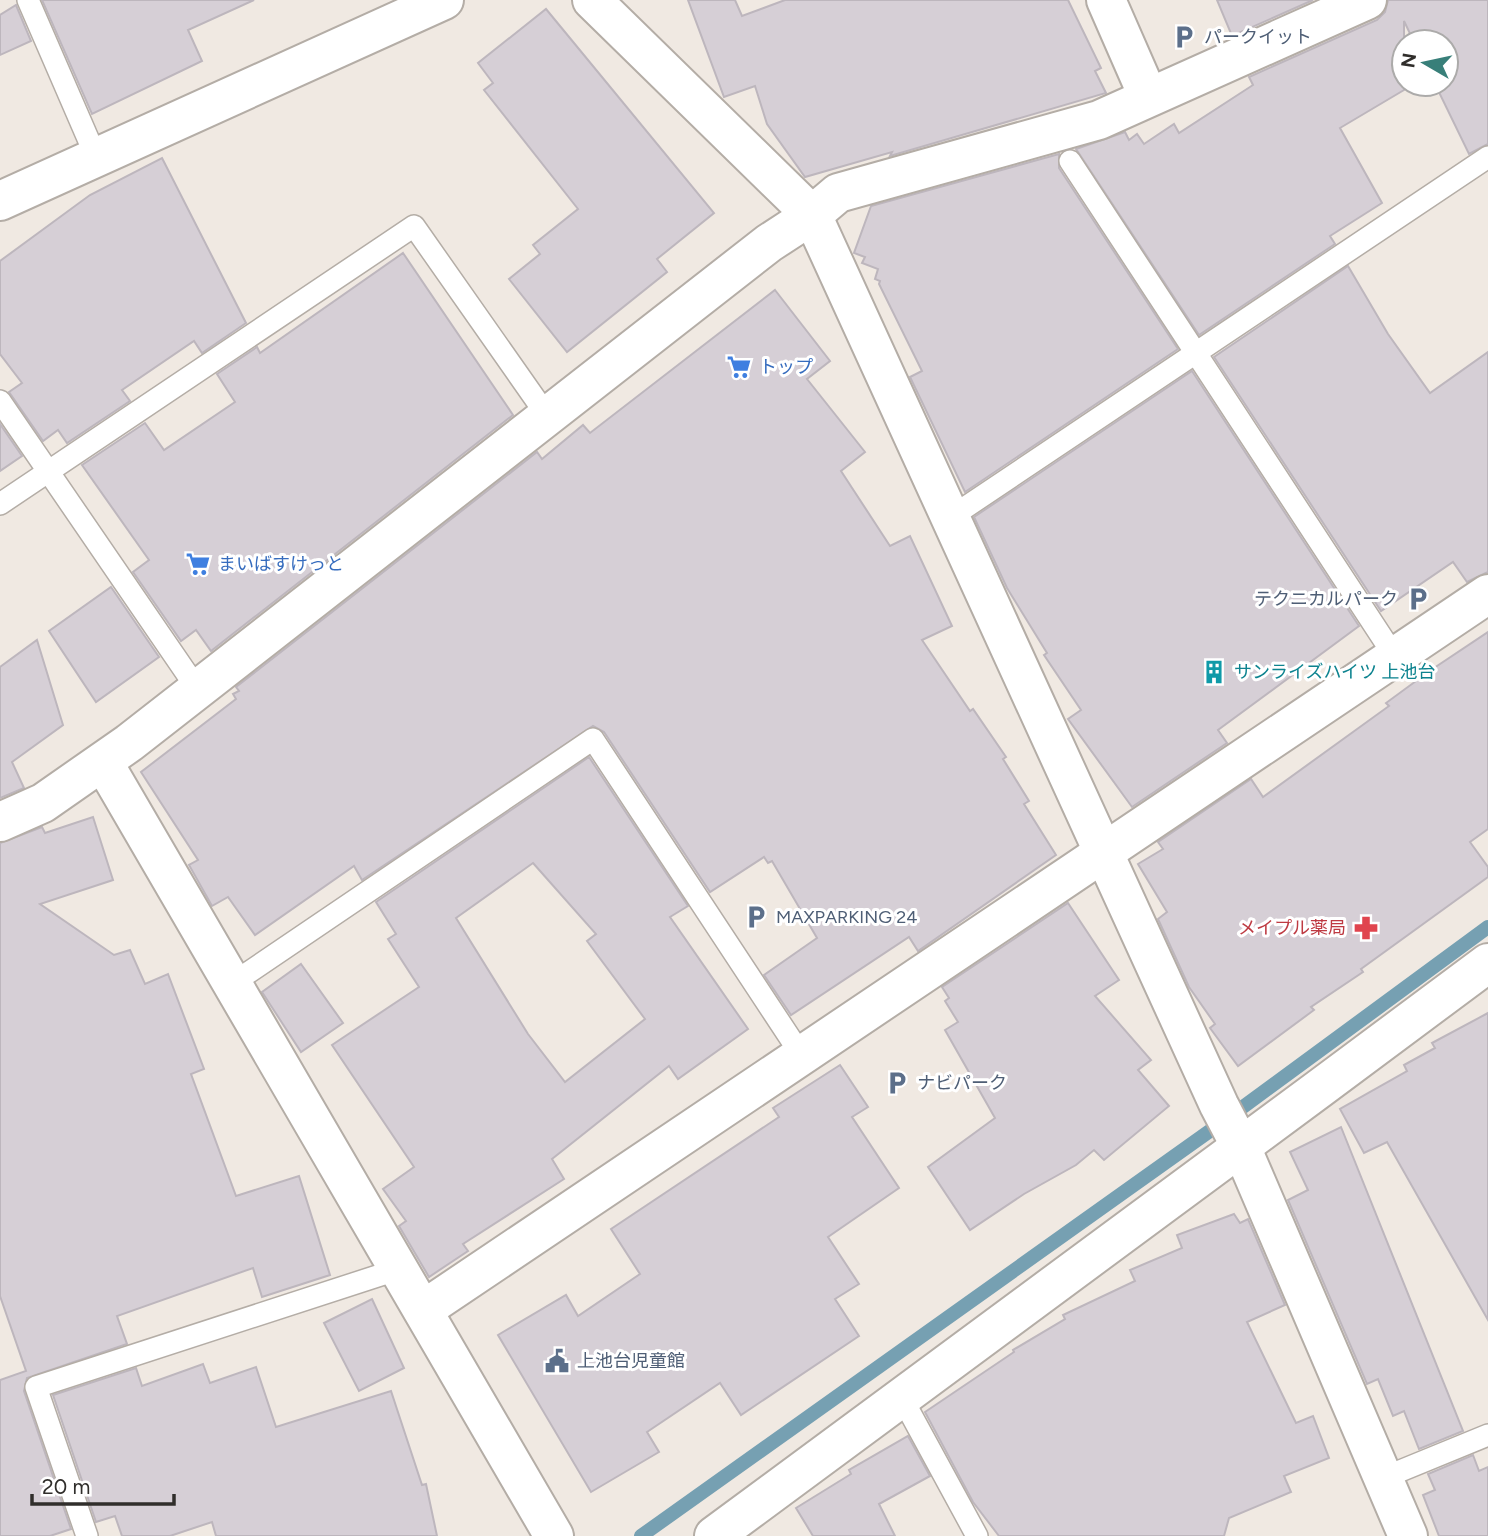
<svg xmlns="http://www.w3.org/2000/svg" width="1488" height="1536" viewBox="0 0 1488 1536" font-family="Figtree,'Noto Sans JP',sans-serif">
  <style>
    .lines { fill: none; stroke-linecap: round; stroke-linejoin: round }
    .stream { stroke: #76a0b2; stroke-width: 14 }
    .building { fill: #d6cfd6; stroke: #bdb6bd; stroke-width: 2; fill-rule: evenodd }
    .service-casing { stroke: #b4ada6; stroke-width: 24 }
    .minor-casing { stroke: #b4ada6; stroke-width: 42 }
    .service { stroke: #fff; stroke-width: 21 }
    .minor { stroke: #fff; stroke-width: 38 }
    .labels { text-anchor: middle; dominant-baseline: central; stroke-width: 6; stroke-linejoin: round; paint-order: stroke }
    .service-label { font-size: 18px; fill: #4e5e75; stroke: #fff; text-anchor: start }
    .shop-label { font-size: 18px; fill: #366cbe; stroke: #fff; text-anchor: start }
    .culture-label { font-size: 18px; fill: #0d838f; stroke: #fff; text-anchor: start }
    .health-label { font-size: 18px; fill: #be3a42; stroke: #fff; text-anchor: end }
  </style>
  <rect width="100%" height="100%" fill="#f0e9e2"/>
  <g class="lines">
    <path class="stream" d="M 641,1536 L 1228,1118 L 1488,927"/>
  </g>
  <g class="building">
    <path d="M 42,0 L 254,0 L 188,30 L 202,61 L 92,114 Z"/>
    <path d="M 688,0 L 735,0 L 742,16 L 785,0 L 1068,0 L 1101,68 L 1095,71 L 1106,93 L 890,156 L 892,152 L 805,177 L 767,124 L 755,86 L 724,97 Z"/>
    <path d="M 1217,0 L 1313,0 L 1232,36 Z"/>
    <path d="M 1388,0 L 1488,0 L 1488,144 L 1469,154 L 1435,84 L 1446,84 L 1446,42 L 1414,42 L 1404,21 L 1404,90 L 1340,128 L 1382,203 L 1330,236 L 1335,244 L 1199,335 L 1076,149 L 1125,132 L 1129,140 L 1137,134 L 1144,144 L 1174,124 L 1179,133 L 1253,85 L 1249,77 L 1377,20 L 1385,12 Z"/>
    <path d="M 16,5 L 31,41 L 0,55 L 0,15 Z"/>
    <path d="M 546,9 L 714,213 L 657,259 L 667,272 L 567,352 L 509,279 L 540,254 L 533,245 L 578,209 L 484,90 L 493,83 L 478,63 Z"/>
    <path d="M 1059,154 L 1059,168 L 1178,349 L 965,492 L 910,377 L 922,371 L 879,284 L 880,281 L 875,279 L 878,269 L 862,263 L 865,257 L 854,253 L 871,206 Z"/>
    <path d="M 162,158 L 246,323 L 202,353 L 194,341 L 122,390 L 130,401 L 67,443 L 58,430 L 43,441 L 9,392 L 22,383 L 0,354 L 0,261 L 90,195 Z"/>
    <path d="M 403,253 L 513,415 L 211,651 L 196,630 L 181,641 L 133,572 L 149,560 L 82,465 L 145,423 L 164,450 L 235,402 L 217,374 L 257,347 L 260,353 Z"/>
    <path d="M 1348,266 L 1388,334 L 1430,393 L 1488,352 L 1488,572 L 1467,582 L 1453,562 L 1381,611 L 1214,357 Z"/>
    <path d="M 775,290 L 830,361 L 807,379 L 865,452 L 841,471 L 890,546 L 910,536 L 952,626 L 922,640 L 970,711 L 973,709 L 1006,757 L 1003,759 L 1029,801 L 1024,804 L 1056,855 L 918,951 L 909,937 L 791,1015 L 764,975 L 817,938 L 772,861 L 768,863 L 764,857 L 710,892 L 604,732 L 593,726 L 362,880 L 354,866 L 255,935 L 228,897 L 212,906 L 189,865 L 198,860 L 141,772 L 236,699 L 233,694 L 239,691 L 236,687 L 537,452 L 542,459 L 583,425 L 590,433 Z"/>
    <path d="M 1192,371 L 1359,626 L 1218,730 L 1227,743 L 1132,807 L 1068,719 L 1081,710 L 1044,655 L 1047,653 L 1007,588 L 974,517 Z"/>
    <path d="M 0,424 L 22,456 L 0,471 Z"/>
    <path d="M 111,587 L 159,657 L 96,702 L 49,631 Z"/>
    <path d="M 1488,632 L 1488,829 L 1470,842 L 1488,867 L 1488,877 L 1361,969 L 1363,972 L 1311,1007 L 1314,1010 L 1238,1066 L 1210,1028 L 1215,1024 L 1189,987 L 1158,919 L 1167,912 L 1138,864 L 1163,849 L 1158,842 L 1251,779 L 1263,797 L 1389,706 L 1386,703 L 1431,670 Z"/>
    <path d="M 37,640 L 63,725 L 12,762 L 24,788 L 0,798 L 0,667 Z"/>
    <path d="M 589,757 L 688,906 L 670,917 L 748,1029 L 678,1079 L 669,1066 L 552,1159 L 564,1179 L 463,1244 L 468,1251 L 429,1277 L 399,1226 L 406,1221 L 383,1189 L 414,1167 L 332,1045 L 419,987 L 388,939 L 396,934 L 376,902 ZM 533,863 L 596,934 L 587,941 L 645,1019 L 565,1082 L 528,1034 L 456,918 Z"/>
    <path d="M 93,817 L 113,880 L 40,904 L 114,955 L 130,950 L 145,984 L 168,974 L 204,1069 L 191,1074 L 236,1196 L 299,1176 L 330,1275 L 262,1297 L 253,1268 L 117,1316 L 127,1344 L 27,1378 L 24,1391 L 71,1529 L 50,1536 L 0,1536 L 0,1380 L 26,1371 L 0,1296 L 0,843 L 42,827 L 45,833 Z"/>
    <path d="M 1068,903 L 1119,980 L 1095,996 L 1151,1060 L 1138,1070 L 1169,1106 L 1104,1160 L 1094,1150 L 1076,1165 L 1024,1194 L 970,1230 L 928,1167 L 995,1118 L 945,1030 L 958,1022 L 945,1001 L 949,998 L 942,987 Z"/>
    <path d="M 301,964 L 343,1023 L 301,1052 L 262,992 Z"/>
    <path d="M 1488,1013 L 1488,1320 L 1387,1142 L 1364,1153 L 1340,1109 L 1407,1071 L 1404,1065 L 1435,1048 L 1432,1043 Z"/>
    <path d="M 840,1065 L 868,1107 L 852,1117 L 899,1188 L 828,1237 L 859,1284 L 835,1299 L 859,1336 L 741,1415 L 720,1383 L 647,1432 L 659,1452 L 591,1492 L 498,1335 L 566,1295 L 578,1316 L 640,1274 L 611,1229 L 779,1117 L 773,1108 Z"/>
    <path d="M 1341,1127 L 1463,1431 L 1419,1449 L 1404,1411 L 1393,1416 L 1378,1379 L 1367,1384 L 1288,1200 L 1308,1190 L 1290,1152 Z"/>
    <path d="M 1234,1214 L 1240,1223 L 1248,1219 L 1285,1305 L 1247,1322 L 1296,1423 L 1313,1416 L 1329,1458 L 1284,1476 L 1291,1492 L 1229,1518 L 1224,1536 L 999,1536 L 973,1502 L 925,1412 L 1014,1352 L 1013,1350 L 1065,1319 L 1063,1315 L 1135,1281 L 1130,1270 L 1182,1248 L 1177,1235 Z"/>
    <path d="M 372,1299 L 404,1368 L 359,1391 L 324,1323 Z"/>
    <path d="M 203,1364 L 210,1383 L 256,1367 L 276,1427 L 391,1391 L 422,1485 L 426,1484 L 437,1536 L 216,1536 L 212,1522 L 170,1536 L 122,1536 L 115,1516 L 96,1522 L 53,1395 L 136,1368 L 142,1386 Z"/>
    <path d="M 908,1436 L 930,1476 L 879,1504 L 895,1536 L 813,1536 L 796,1508 L 851,1474 L 849,1470 Z"/>
    <path d="M 1473,1455 L 1479,1471 L 1488,1467 L 1488,1536 L 1439,1536 L 1423,1495 L 1435,1490 L 1428,1474 Z"/>
  </g>
  <g class="lines">
    <g class="service-casing">
      <g id="service">
        <path d="M 28,0 L 96,157"/>
        <path d="M 1070,161 L 1395,657"/>
        <path d="M 0,401 L 198,690"/>
        <path d="M 0,504 L 414,226 L 548,417"/>
        <path d="M 951,517 L 1488,157"/>
        <path d="M 233,983 L 593,739 L 802,1056"/>
        <path d="M 902,1398 L 977,1536"/>
        <path d="M 1383,1478 L 1488,1435"/>
        <path d="M 87,1536 L 36,1387 L 399,1269"/>
      </g>
    </g>
    <g class="minor-casing">
      <g id="minor">
        <path d="M 592,0 L 812,215 L 1219,1105 L 1242,1149 L 1408,1536"/>
        <path d="M 1106,0 L 1148,96"/>
        <path d="M 0,201 L 444,0"/>
        <path d="M 103,762 L 554,1536"/>
        <path d="M 0,822 L 43,803 L 129,743 L 769,243 L 812,215 L 838,193 L 1099,120 L 1367,0"/>
        <path d="M 423,1310 L 1488,594"/>
        <path d="M 714,1536 C 973,1345 1231,1155 1488,963"/>
      </g>
    </g>
    <use href="#service" class="service"/>
    <use href="#minor" class="minor"/>
  </g>
  <defs>
    <g id="parking-bare" transform="scale(1.89)"><path d="M-3.5-5.5H1a3.5 3.5 0 0 1 0 7H-1V5.5H-3.5ZM-1-3.4V-.6H.8a1.4 1.4 0 0 0 0-2.8Z" fill="#5c6f8a" stroke="#fff" stroke-width="2.5" paint-order="stroke"/></g>
    <g id="supermarket-bare" transform="scale(1.89)"><path d="M-6-5.5h2.5l.6 2H6L4.5 2H-2.5L-4.4-4H-6ZM-1.5 3.2a1.3 1.3 0 1 0 .1 0ZM3 3.2a1.3 1.3 0 1 0 .1 0Z" fill="#3f7fe0" stroke="#fff" stroke-width="2.5" paint-order="stroke"/></g>
    <g id="building-bare" transform="scale(1.89)"><path d="M-4-6H4V6H1V3H-1V6H-4ZM-2.5-4.3h1.7v1.8h-1.7ZM.8-4.3h1.7v1.8H.8ZM-2.5-1h1.7V.8h-1.7ZM.8-1h1.7V.8H.8Z" fill="#0f9aa8" stroke="#fff" stroke-width="2.5" paint-order="stroke"/></g>
    <g id="pharmacy-bare" transform="scale(1.89)"><path d="M-2-6h4v4h4v4h-4v4h-4v-4h-4v-4h4Z" fill="#e0444e" stroke="#fff" stroke-width="2.5" paint-order="stroke"/></g>
    <g id="civic-bare" transform="scale(1.89)"><path d="M-.6-6.5H3V-4.5H.6V-3L4-1V1h2V6H-6V1h2V-1L-.6-3ZM-1.2 2.5V6h2.4V2.5Z" fill="#5c6f8a" stroke="#fff" stroke-width="2.5" paint-order="stroke"/></g>
  </defs>
  <g fill-rule="evenodd">
    <use href="#parking-bare" x="1184" y="37"/>
    <use href="#supermarket-bare" x="739" y="367"/>
    <use href="#supermarket-bare" x="198" y="564"/>
    <use href="#parking-bare" x="1418" y="599"/>
    <use href="#building-bare" x="1214" y="672"/>
    <use href="#parking-bare" x="756" y="917"/>
    <use href="#pharmacy-bare" x="1366" y="928"/>
    <use href="#parking-bare" x="897" y="1083"/>
    <use href="#civic-bare" x="557" y="1361"/>
  </g>
  <g class="labels">
    <g class="service-label">
      <text x="1204" y="37">パークイット</text>
      <text x="1398" y="599" text-anchor="end">テクニカルパーク</text>
      <text x="776" y="917">MAXPARKING 24</text>
      <text x="917" y="1083">ナビパーク</text>
      <text x="577" y="1361">上池台児童館</text>
    </g>
    <g class="shop-label">
      <text x="759" y="367">トップ</text>
      <text x="218" y="564">まいばすけっと</text>
    </g>
    <g class="culture-label">
      <text x="1234" y="672">サンライズハイツ 上池台</text>
    </g>
    <g class="health-label">
      <text x="1346" y="928">メイプル薬局</text>
    </g>
  </g>
  <g transform="translate(1425 63) rotate(279)"><circle r="33" fill="#ffffff" stroke="#acabaa" stroke-width="2"/>
  <path d="M0-5L12 26L0 18L-12 26Z" fill="#387f79"/>
  <text y="-10" font-size="19" font-weight="bold" text-anchor="middle" fill="#302e2b">N</text>
  </g>
  <path d="M32 1494v10h142v-10" fill="none" stroke="#302e2b" stroke-width="3.5"/>
  <text x="42" y="1494" font-size="21" fill="#302e2b" stroke="#ffffff" stroke-width="5" paint-order="stroke">20 m</text>
</svg>
